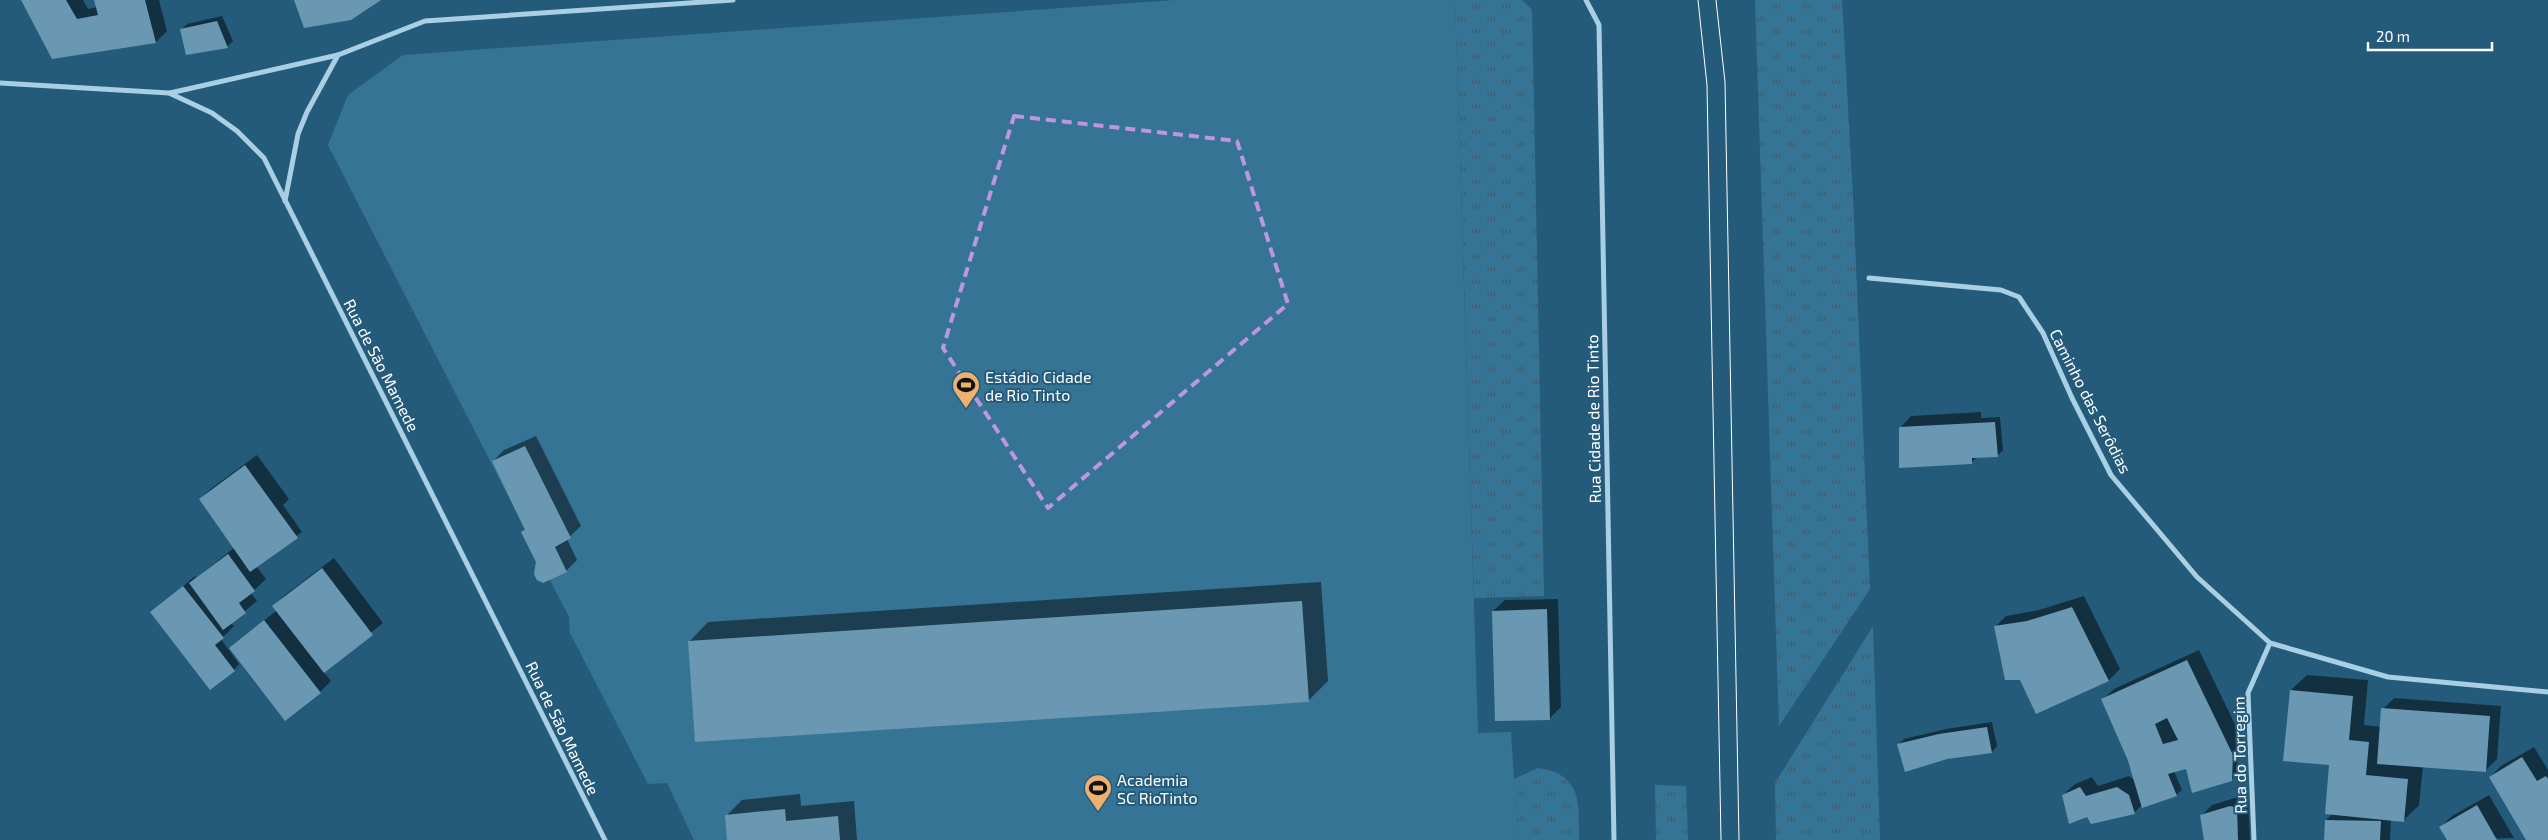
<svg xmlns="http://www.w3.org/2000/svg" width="2548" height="840" viewBox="0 0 2548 840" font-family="'Exo 2',sans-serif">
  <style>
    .grass { fill: url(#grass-tufts) }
    .garden { fill: #367496 }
    .shadow { fill: #0007 }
    .building { fill: #6a98b2; fill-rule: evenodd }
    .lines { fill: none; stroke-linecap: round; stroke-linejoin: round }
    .minor { stroke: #a9cfe4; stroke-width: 5 }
    .tram { stroke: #fff; stroke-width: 1 }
    .marked { fill: none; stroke: #bd96df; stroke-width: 4; stroke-dasharray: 10 6; stroke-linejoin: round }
    .labels { text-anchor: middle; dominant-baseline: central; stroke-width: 4; stroke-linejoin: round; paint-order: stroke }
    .street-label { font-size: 16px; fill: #fff; stroke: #255b7a }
    .poi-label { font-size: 16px; fill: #fff; stroke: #255b7a; text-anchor: start }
  </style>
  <defs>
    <pattern id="grass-tufts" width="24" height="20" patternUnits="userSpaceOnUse" patternTransform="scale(1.25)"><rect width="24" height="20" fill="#367496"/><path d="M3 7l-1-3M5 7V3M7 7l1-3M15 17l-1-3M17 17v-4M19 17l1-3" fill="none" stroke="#435c6a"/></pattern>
  </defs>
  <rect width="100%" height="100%" fill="#255b7a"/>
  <g class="grass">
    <path d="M 1455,0 L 1522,0 L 1532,10 L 1544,596 L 1474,598 Z"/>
    <path d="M 1755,0 L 1842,0 L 1853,197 L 1870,589 L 1779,726 Z"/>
    <path d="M 1873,626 L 1880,840 L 1776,840 L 1775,783 Z"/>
    <path d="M 1538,768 C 1582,774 1579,803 1579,840 L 1518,840 L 1514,779 Z"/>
    <path d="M 1655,785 L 1686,786 L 1688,840 L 1656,840 Z"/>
  </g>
  <path class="garden" d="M 1174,0 L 1455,0 L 1478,733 L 1511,732 L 1518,840 L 694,840 L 667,783 L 648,784 L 570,633 L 569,617 L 550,580 L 537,580 L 534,574 L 536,562 L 521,532 L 525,529 L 328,145 L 348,95 L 403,55 Z"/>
  <g class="shadow">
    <path d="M 23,0 L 83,0 L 88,9 L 97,7 L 95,0 L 159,0 L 167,31 L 156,42 L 53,57 Z"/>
    <path d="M 222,16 L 233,41 L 228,46 L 187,54 L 181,30 L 187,24 Z"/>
    <path d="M 1981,412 L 1981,418 L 2000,417 L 2003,450 L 1998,455 L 1978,456 L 1972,462 L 1900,428 L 1911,416 Z"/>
    <path d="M 536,436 L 581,526 L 567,539 L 577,560 L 566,571 L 537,562 L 523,532 L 526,529 L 493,461 L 504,450 Z"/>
    <path d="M 257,455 L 289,499 L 283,505 L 302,532 L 256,566 L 266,579 L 251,593 L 257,601 L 231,623 L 234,626 L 221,639 L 239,664 L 234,670 L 152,613 L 195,576 L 196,578 L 235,547 L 200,499 L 212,488 Z"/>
    <path d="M 334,558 L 383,623 L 323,671 L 331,681 L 320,692 L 231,648 L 277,610 L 274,606 L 285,595 Z"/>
    <path d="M 1321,582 L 1328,681 L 1308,701 L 689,642 L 708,622 Z"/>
    <path d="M 2084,596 L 2120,669 L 2109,680 L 2037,713 L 1995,627 L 2006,616 L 2039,610 Z"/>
    <path d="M 1558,599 L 1561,707 L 1549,719 L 1493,611 L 1505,600 Z"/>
    <path d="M 2199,650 L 2244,743 L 2238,749 L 2237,775 L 2231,780 L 2191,766 L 2174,771 L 2182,790 L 2176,795 L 2142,805 L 2134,813 L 2088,815 L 2063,795 L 2075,784 L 2092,777 L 2098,786 L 2129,776 L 2136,781 L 2102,700 L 2114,689 Z"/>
    <path d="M 2307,675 L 2368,680 L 2364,725 L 2381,727 L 2383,709 L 2394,698 L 2501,706 L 2497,759 L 2485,771 L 2423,766 L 2419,805 L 2404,820 L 2391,819 L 2390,840 L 2325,840 L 2326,820 L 2332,814 L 2330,764 L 2291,690 Z"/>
    <path d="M 1992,722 L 1997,746 L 1992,752 L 1898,745 L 1904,739 L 1946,729 Z"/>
    <path d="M 2534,747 L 2548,770 L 2548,840 L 2527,840 L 2490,777 L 2501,766 Z"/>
    <path d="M 800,794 L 801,806 L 854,801 L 857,840 L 729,840 L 726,816 L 742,800 Z"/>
    <path d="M 2489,795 L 2514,838 L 2448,840 L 2441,827 L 2452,816 Z"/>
    <path d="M 2241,796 L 2248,797 L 2250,840 L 2205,840 L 2201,816 L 2212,805 Z"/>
  </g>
  <g class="building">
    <path d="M 21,0 L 66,0 L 77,19 L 98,15 L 94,0 L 145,0 L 156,43 L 52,59 Z"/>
    <path d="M 294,0 L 381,0 L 351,20 L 304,28 Z"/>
    <path d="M 217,21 L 228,48 L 186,55 L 180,29 Z"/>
    <path d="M 1995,422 L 1998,457 L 1972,458 L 1972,464 L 1899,468 L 1899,427 Z"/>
    <path d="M 525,446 L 571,538 L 555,547 L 567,572 L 543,583 L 537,580 L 534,574 L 536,562 L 521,532 L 525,530 L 492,461 Z"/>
    <path d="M 245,465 L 298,538 L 250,572 L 199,499 Z"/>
    <path d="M 228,554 L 255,591 L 239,603 L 246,613 L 223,630 L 189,583 Z"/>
    <path d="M 322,568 L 373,635 L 324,673 L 272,606 Z"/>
    <path d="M 183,586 L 224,638 L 215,645 L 235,671 L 210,690 L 150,612 Z"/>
    <path d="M 1302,601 L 1309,702 L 695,742 L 688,641 Z"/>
    <path d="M 2072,607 L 2109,681 L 2036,714 L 2020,680 L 2005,680 L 1994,626 L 2027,621 Z"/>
    <path d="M 1547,609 L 1550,720 L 1495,721 L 1492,611 Z"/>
    <path d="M 264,620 L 321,693 L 285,721 L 229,648 Z"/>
    <path d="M 2187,660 L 2233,755 L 2232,781 L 2192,793 L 2186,769 L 2168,774 L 2177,796 L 2142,808 L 2128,761 L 2101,699 ZM 2167,718 L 2178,740 L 2163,744 L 2155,724 Z"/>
    <path d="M 2290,690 L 2353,696 L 2349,740 L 2369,742 L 2366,775 L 2408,779 L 2404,822 L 2325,814 L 2329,765 L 2283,761 Z"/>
    <path d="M 2381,708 L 2490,716 L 2486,772 L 2377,764 Z"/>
    <path d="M 1987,727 L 1992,753 L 1947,759 L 1905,772 L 1897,744 L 1939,734 Z"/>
    <path d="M 2522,757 L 2537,781 L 2546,776 L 2548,779 L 2548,840 L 2526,840 L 2489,777 Z"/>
    <path d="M 2080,787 L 2086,796 L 2117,787 L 2129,795 L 2135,814 L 2091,824 L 2087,817 L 2069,824 L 2062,795 Z"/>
    <path d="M 2477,805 L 2497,840 L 2447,840 L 2439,827 Z"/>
    <path d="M 2230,806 L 2237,808 L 2238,840 L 2204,840 L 2200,815 Z"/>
    <path d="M 785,809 L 786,821 L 838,816 L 840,840 L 727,840 L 725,815 Z"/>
    <path d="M 2325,820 L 2381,821 L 2380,840 L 2324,840 Z"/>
  </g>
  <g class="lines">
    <g class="minor">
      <path d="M 1586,0 L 1599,25 L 1614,840"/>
      <path d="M 0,83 L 169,93 L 212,113 L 237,131 L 264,158 L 605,840"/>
      <path d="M 170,93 L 338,55 L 425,21 L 733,0"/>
      <path d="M 285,201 L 298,134 L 307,112 L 338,55"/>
      <path d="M 1869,278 L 2001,290 L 2019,297 L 2043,333 L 2072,398 L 2111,475 L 2197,577 L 2270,643 L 2388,677 L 2548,692"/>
      <path d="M 2254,840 L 2248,693 L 2270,643"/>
    </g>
    <g class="tram">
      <path d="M 1698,0 L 1707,85 L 1721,840"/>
      <path d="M 1716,0 L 1725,82 L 1739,840"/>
    </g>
  </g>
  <path class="marked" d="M 1014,116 L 1237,141 L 1288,304 L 1048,508 L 943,348 Z"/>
  <defs>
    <g id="stadium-pin" transform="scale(1.4375)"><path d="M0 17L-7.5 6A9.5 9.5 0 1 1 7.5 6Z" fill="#edb06e" stroke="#255b7a"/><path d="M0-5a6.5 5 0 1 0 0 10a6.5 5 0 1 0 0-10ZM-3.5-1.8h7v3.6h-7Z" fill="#111"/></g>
  </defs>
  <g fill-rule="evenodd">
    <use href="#stadium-pin" x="966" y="385"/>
    <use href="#stadium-pin" x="1098" y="788"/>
  </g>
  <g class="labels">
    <g class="street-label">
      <text transform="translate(382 365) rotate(63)">Rua de São Mamede</text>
      <text transform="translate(2091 401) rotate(63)">Caminho das Serôdias</text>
      <text transform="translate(1593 419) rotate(-91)">Rua Cidade de Rio Tinto</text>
      <text transform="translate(563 728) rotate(64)">Rua de São Mamede</text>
      <text transform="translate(2239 755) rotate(-91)">Rua do Torregim</text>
    </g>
    <g class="poi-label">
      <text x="985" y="376">Estádio Cidade<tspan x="985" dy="18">de Rio Tinto</tspan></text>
      <text x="1117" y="779">Academia<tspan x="1117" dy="18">SC RioTinto</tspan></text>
    </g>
  </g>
  <path d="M2368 42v8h124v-8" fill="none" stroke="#ffffff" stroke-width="2.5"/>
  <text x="2376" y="42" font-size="15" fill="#ffffff" stroke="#255b7a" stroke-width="4" paint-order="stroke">20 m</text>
</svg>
